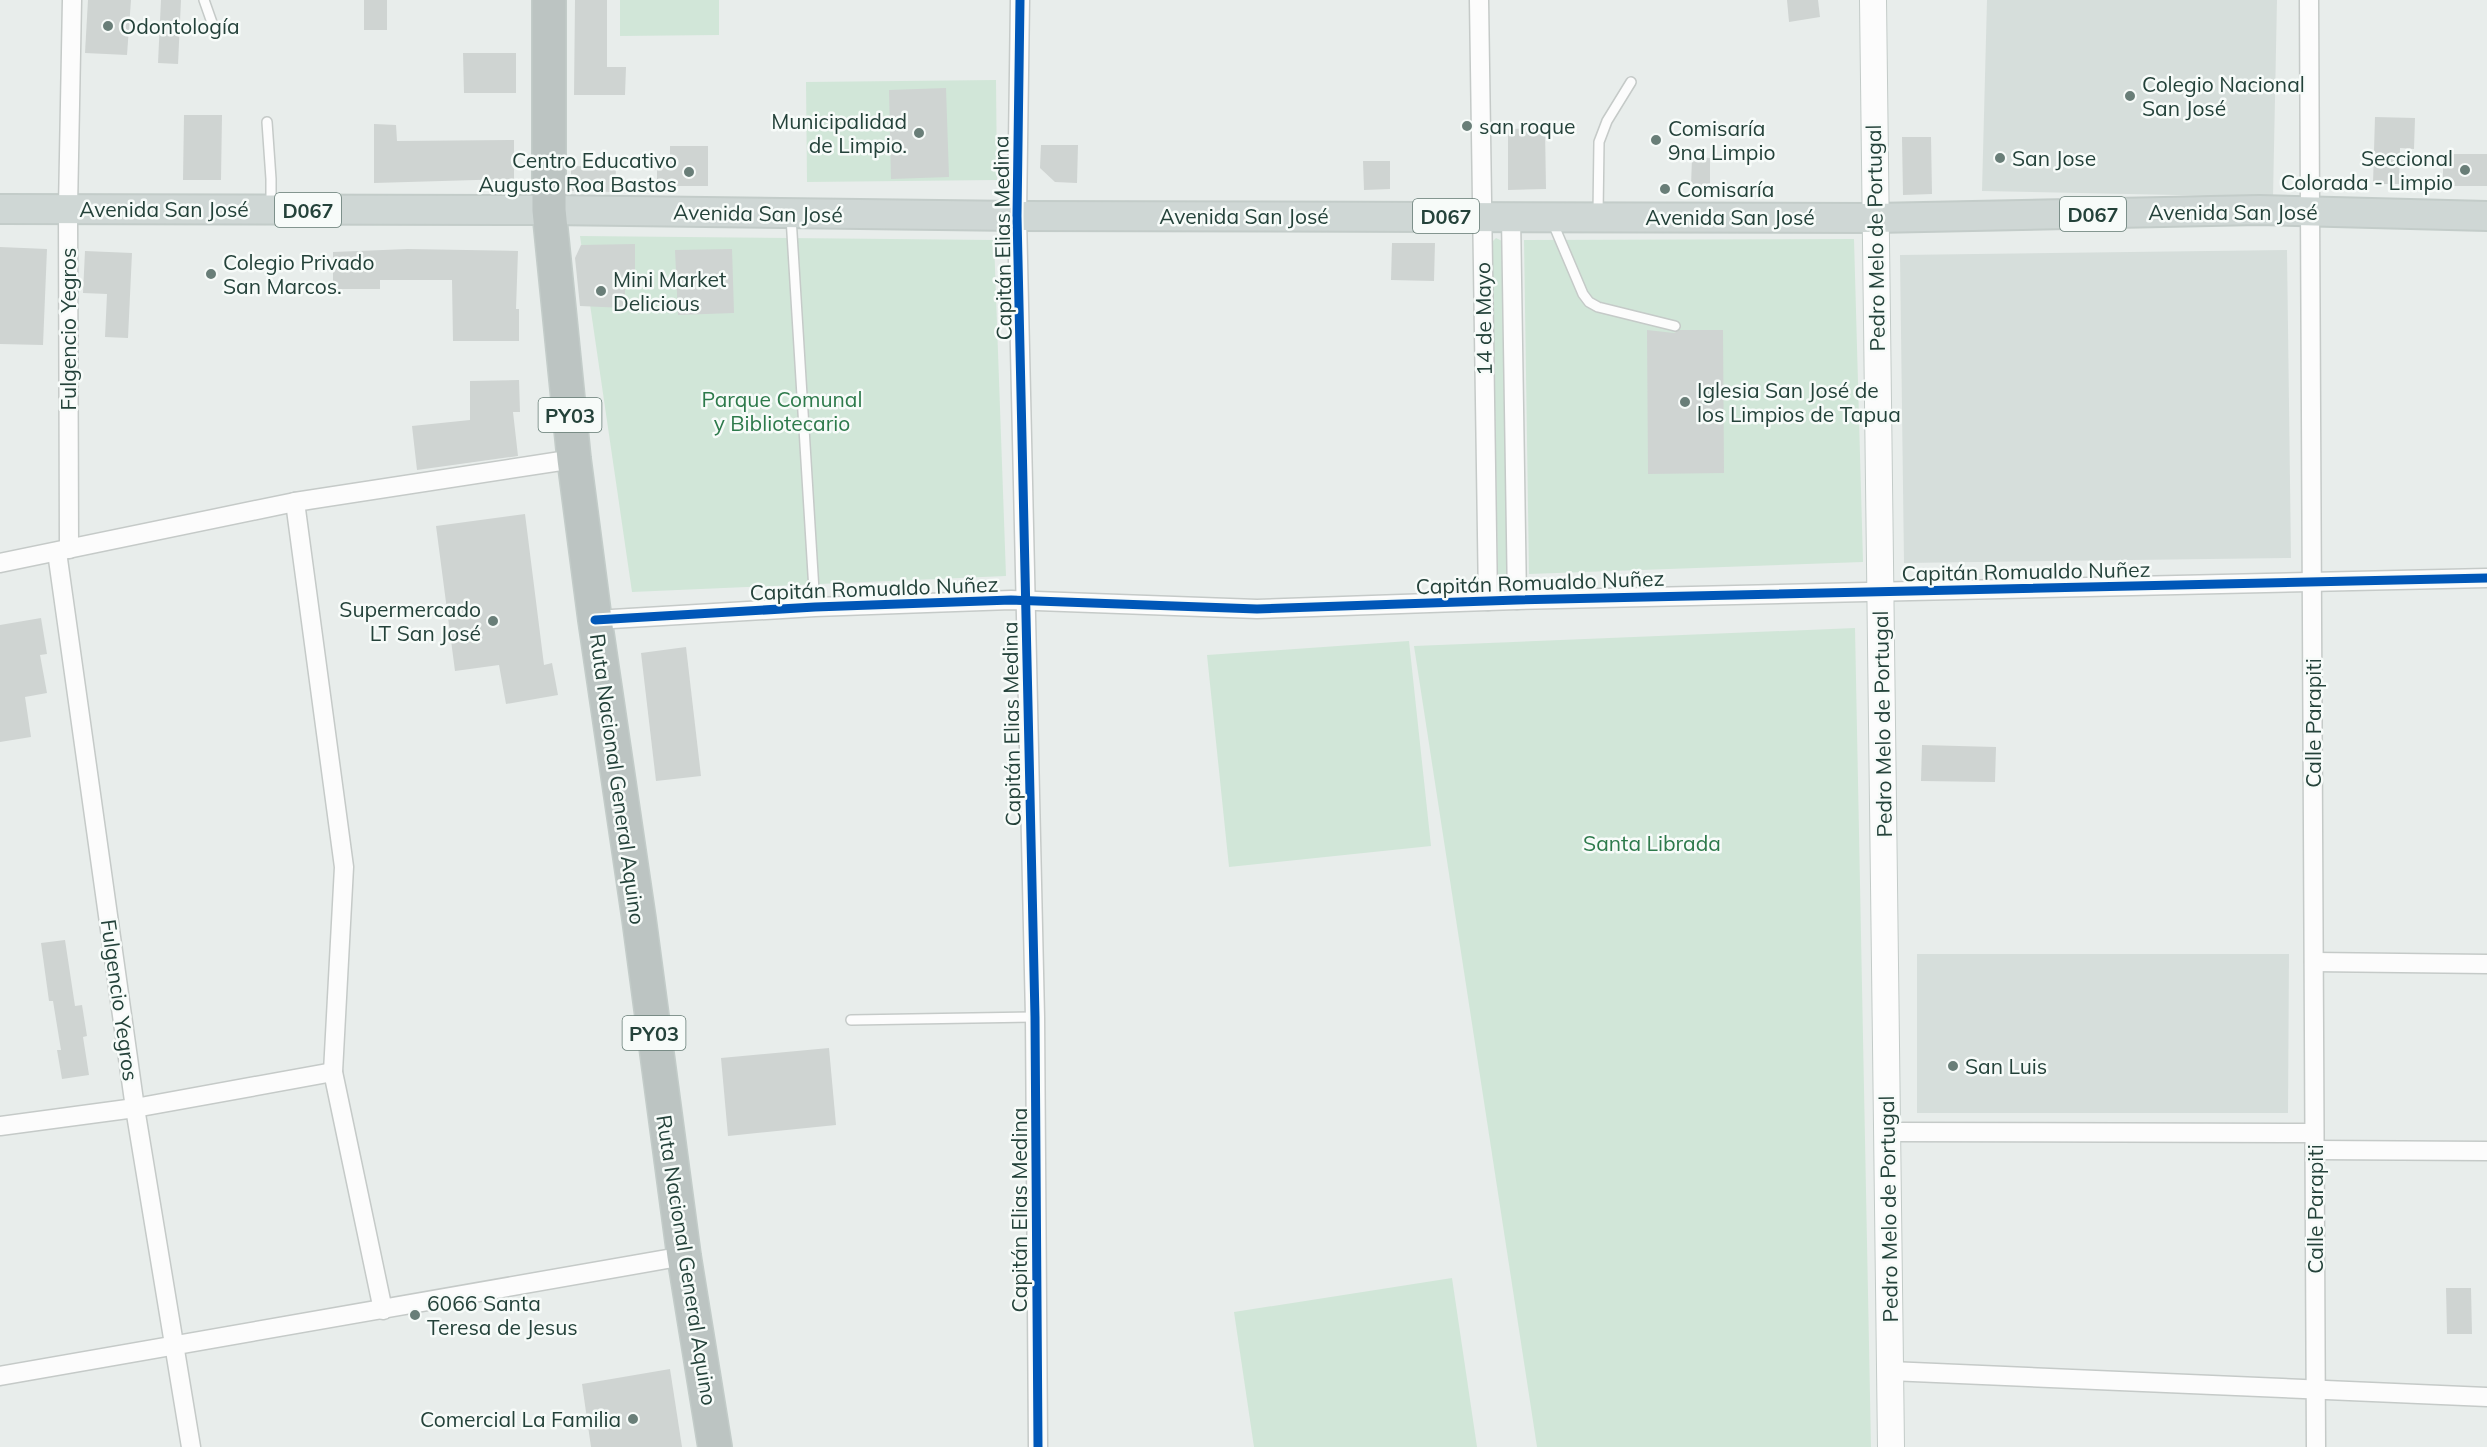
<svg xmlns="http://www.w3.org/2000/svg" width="2487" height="1447" viewBox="0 0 2487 1447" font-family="Mulish,sans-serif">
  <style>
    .built { fill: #d6dedb }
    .green { fill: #d1e6d8 }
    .building { fill: #cfd4d2 }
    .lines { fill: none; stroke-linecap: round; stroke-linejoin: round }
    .lane-casing { stroke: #c5cac8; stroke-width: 12 }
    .street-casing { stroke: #c5cac8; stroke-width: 21 }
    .secondary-casing { stroke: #c3cbc8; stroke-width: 28 }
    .primary-casing { stroke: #c3ccc9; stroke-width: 32 }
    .highway-casing { stroke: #c3ccc9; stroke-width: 36 }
    .lane { stroke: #fcfcfc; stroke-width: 9 }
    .street { stroke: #fcfcfc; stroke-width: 18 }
    .secondary { stroke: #fcfcfc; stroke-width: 26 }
    .primary { stroke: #cfd7d5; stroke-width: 28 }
    .highway { stroke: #bcc4c2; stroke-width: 33 }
    .cycleway-casing { stroke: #f7fbf9; stroke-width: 13 }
    .cycleway { stroke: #0057b8; stroke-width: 9 }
    .poi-dot { fill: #697e78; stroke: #f7fbf9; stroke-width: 2 }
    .labels { text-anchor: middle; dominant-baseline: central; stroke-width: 5; stroke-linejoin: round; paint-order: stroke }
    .shield { fill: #f7fbf9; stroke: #637a73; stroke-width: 1.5 }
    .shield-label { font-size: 20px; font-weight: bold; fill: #24423a }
    .poi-label { font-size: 21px; fill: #24423a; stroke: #f7fbf9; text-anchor: start }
    .street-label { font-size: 21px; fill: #24423a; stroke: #f7fbf9 }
    .park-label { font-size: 21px; fill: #2d7a4b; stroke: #f7fbf9 }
  </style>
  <rect width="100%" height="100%" fill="#e8edeb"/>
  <g class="built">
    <path d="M 1987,0 L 2277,0 L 2273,197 L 1982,191 Z"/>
    <path d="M 2287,250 L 2291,558 L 1904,563 L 1900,255 Z"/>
    <path d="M 1917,954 L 2289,954 L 2288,1113 L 1917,1113 Z"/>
  </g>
  <g class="green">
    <path d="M 620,0 L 719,0 L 719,35 L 620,36 Z"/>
    <path d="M 996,80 L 997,180 L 807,182 L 806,82 Z"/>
    <path d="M 580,236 L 994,240 L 1006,576 L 632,592 Z"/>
    <path d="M 1496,238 L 1502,241 L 1508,574 L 1506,578 L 1501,578 L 1498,575 L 1492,242 Z"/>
    <path d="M 1854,239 L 1863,562 L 1529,574 L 1524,240 Z"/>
    <path d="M 1855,628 L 1871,1447 L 1537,1447 L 1414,646 Z"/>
    <path d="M 1409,641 L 1431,846 L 1229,867 L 1207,655 Z"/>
    <path d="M 1452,1278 L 1477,1447 L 1254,1447 L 1234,1312 Z"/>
  </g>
  <g class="building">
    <path d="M 88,0 L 131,0 L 127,55 L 85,53 Z"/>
    <path d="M 161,0 L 181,0 L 178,64 L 158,63 Z"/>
    <rect x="364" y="0" width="23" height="30"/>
    <path d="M 575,0 L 607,0 L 607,67 L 626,67 L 625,95 L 574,95 Z"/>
    <path d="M 1787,0 L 1818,0 L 1820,17 L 1789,22 Z"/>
    <path d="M 463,53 L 516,53 L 516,93 L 464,93 Z"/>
    <path d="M 946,88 L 949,177 L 891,179 L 889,90 Z"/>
    <path d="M 184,115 L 222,115 L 221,180 L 183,180 Z"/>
    <path d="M 2375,117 L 2415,118 L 2414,149 L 2400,148 L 2399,184 L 2373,184 Z"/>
    <path d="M 374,124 L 396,125 L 397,141 L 514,140 L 514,179 L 374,183 Z"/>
    <path d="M 1545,128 L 1546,189 L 1508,190 L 1508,129 Z"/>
    <path d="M 1902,137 L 1931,137 L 1932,194 L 1903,195 Z"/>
    <path d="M 1041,145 L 1078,145 L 1077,183 L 1055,182 L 1040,168 Z"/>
    <path d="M 670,146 L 708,146 L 708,186 L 657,186 L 657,157 L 670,157 Z"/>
    <rect x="2443" y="154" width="44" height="32"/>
    <path d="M 1692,157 L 1710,158 L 1710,187 L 1691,187 Z"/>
    <path d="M 1363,161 L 1390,161 L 1390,189 L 1364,190 Z"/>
    <path d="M 571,166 L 616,167 L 615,192 L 571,191 Z"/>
    <path d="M 1392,243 L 1435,243 L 1434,281 L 1391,280 Z"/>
    <path d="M 635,244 L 635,275 L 625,275 L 625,308 L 580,306 L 575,258 L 581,245 Z"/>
    <path d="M 0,247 L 47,249 L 43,345 L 0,344 Z"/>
    <path d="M 408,249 L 518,251 L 516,309 L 519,309 L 519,341 L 453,341 L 452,280 L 380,280 L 380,289 L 333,289 L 333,252 Z"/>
    <path d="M 732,249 L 734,313 L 678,315 L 675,250 Z"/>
    <path d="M 85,251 L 132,253 L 128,338 L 105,337 L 107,294 L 83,293 Z"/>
    <path d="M 1647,330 L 1674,333 L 1680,330 L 1723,330 L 1724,473 L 1648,474 Z"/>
    <path d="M 519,380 L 520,412 L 513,412 L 518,456 L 417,470 L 412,426 L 470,420 L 470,381 Z"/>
    <path d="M 525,514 L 544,665 L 552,663 L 558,695 L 506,704 L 499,665 L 455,671 L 436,526 Z"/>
    <path d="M 41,618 L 47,654 L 40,655 L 47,693 L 25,697 L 31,737 L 0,742 L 0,625 Z"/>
    <path d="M 686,647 L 701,776 L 656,781 L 641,653 Z"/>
    <path d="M 1922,745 L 1996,747 L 1995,782 L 1921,781 Z"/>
    <path d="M 65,940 L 75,1006 L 82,1005 L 87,1036 L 83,1037 L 89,1075 L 62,1079 L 57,1050 L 61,1050 L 53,1001 L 49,1001 L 41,943 Z"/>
    <path d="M 829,1048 L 836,1125 L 728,1136 L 721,1058 Z"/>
    <path d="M 2446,1288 L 2471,1288 L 2472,1334 L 2447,1334 Z"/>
    <path d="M 670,1369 L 682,1447 L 591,1447 L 582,1384 Z"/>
  </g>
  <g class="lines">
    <g class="lane-casing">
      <g id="lane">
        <path d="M 204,0 L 216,34"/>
        <path d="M 267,122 L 271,179 L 271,207"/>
        <path d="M 1598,214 L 1599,142 L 1607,121 L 1631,82"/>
        <path d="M 791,217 L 815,607"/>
        <path d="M 1552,221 L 1583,294 L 1589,302 L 1598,307 L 1675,326"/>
        <path d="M 851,1020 L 1035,1017"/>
      </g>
    </g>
    <g class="street-casing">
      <g id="street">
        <path d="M 1020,0 L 1017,216 L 1035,1017 L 1038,1447"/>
        <path d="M 1479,0 L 1488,601"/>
        <path d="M 2309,0 L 2316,1447"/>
        <path d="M 1511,216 L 1517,600"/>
        <path d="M 295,502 L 344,867 L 333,1072 L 383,1310"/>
        <path d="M 69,549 L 68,208 L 72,0"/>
        <path d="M 57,552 L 135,1108 L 191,1447"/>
        <path d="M 0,563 L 295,502 L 574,459"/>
        <path d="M 595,620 L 815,607 L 1011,600 L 1257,609 L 1517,600 L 2487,578"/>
        <path d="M 2314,962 L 2487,964"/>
        <path d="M 0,1126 L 135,1108 L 333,1072"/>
        <path d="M 1887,1132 L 2314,1133"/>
        <path d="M 2315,1150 L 2487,1151"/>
        <path d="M 1890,1371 L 2487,1397"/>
        <path d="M 0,1376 L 684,1256"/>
      </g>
    </g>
    <g class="secondary-casing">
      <path id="secondary" d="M 1873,0 L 1891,1447"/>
    </g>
    <g class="primary-casing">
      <path id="primary" d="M 0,209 L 549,210 L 1017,216 L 1875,218 L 2259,210 L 2487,216"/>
    </g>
    <g class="highway-casing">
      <path id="highway" d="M 549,0 L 549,210 L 574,459 L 595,620 L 639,919 L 684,1256 L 715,1447"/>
    </g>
    <use href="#lane" class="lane"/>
    <use href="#street" class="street"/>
    <use href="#secondary" class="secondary"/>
    <use href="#primary" class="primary"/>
    <use href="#highway" class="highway"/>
    <g class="cycleway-casing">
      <g id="cycleway">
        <path d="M 1020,0 L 1017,216 L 1035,1017 L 1038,1447"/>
        <path d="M 595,620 L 815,607 L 1011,600 L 1257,609 L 1517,600 L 2487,578"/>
      </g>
    </g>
    <use href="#cycleway" class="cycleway"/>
  </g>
  <g class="poi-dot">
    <circle cx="108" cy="26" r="6"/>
    <circle cx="2130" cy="96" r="6"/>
    <circle cx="1467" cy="126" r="6"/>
    <circle cx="919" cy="133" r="6"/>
    <circle cx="1656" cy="140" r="6"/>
    <circle cx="2000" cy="158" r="6"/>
    <circle cx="2465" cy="170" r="6"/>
    <circle cx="689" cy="172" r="6"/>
    <circle cx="1665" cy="189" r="6"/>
    <circle cx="211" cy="274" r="6"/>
    <circle cx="601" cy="291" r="6"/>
    <circle cx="1685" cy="402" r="6"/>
    <circle cx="493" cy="621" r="6"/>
    <circle cx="1953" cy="1066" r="6"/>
    <circle cx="415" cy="1315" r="6"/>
    <circle cx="633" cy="1419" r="6"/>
  </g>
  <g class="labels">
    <g class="shield">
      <rect x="275" y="193" width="66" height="34" rx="4.5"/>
      <rect x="2060" y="197" width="66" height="34" rx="4.5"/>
      <rect x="1413" y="199" width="66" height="34" rx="4.5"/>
      <rect x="538.5" y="398" width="63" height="34" rx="4.5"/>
      <rect x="622.5" y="1016" width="63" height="34" rx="4.5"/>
    </g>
    <g class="shield-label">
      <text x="308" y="210">D067</text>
      <text x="2093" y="214">D067</text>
      <text x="1446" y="216">D067</text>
      <text x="570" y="415">PY03</text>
      <text x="654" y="1033">PY03</text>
    </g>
    <g class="poi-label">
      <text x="120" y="26">Odontología</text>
      <text x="2142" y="84">Colegio Nacional<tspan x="2142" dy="24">San José</tspan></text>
      <text x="907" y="121" text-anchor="end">Municipalidad<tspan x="907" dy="24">de Limpio.</tspan></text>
      <text x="1479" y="126">san roque</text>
      <text x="1668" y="128">Comisaría<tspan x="1668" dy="24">9na Limpio</tspan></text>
      <text x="2012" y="158">San Jose</text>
      <text x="2453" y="158" text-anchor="end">Seccional<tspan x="2453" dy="24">Colorada - Limpio</tspan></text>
      <text x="677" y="160" text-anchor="end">Centro Educativo<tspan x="677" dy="24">Augusto Roa Bastos</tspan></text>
      <text x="1677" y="189">Comisaría</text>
      <text x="223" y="262">Colegio Privado<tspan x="223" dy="24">San Marcos.</tspan></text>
      <text x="613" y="279">Mini Market<tspan x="613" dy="24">Delicious</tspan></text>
      <text x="1697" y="390">Iglesia San José de<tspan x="1697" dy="24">los Limpios de Tapua</tspan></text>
      <text x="481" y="609" text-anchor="end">Supermercado<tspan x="481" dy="24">LT San José</tspan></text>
      <text x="1965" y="1066">San Luis</text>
      <text x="427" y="1303">6066 Santa<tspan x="427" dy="24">Teresa de Jesus</tspan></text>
      <text x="621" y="1419" text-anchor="end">Comercial La Familia</text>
    </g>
    <g class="street-label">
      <text x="164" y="209">Avenida San José</text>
      <text x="2233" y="212">Avenida San José</text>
      <text transform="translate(758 213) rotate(1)">Avenida San José</text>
      <text x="1244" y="216">Avenida San José</text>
      <text x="1730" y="217">Avenida San José</text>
      <text transform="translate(1002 238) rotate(-91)">Capitán Elias Medina</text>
      <text transform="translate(1875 238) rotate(-91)">Pedro Melo de Portugal</text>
      <text transform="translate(1483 319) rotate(-91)">14 de Mayo</text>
      <text transform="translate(68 329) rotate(-90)">Fulgencio Yegros</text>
      <text transform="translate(2026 571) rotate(-1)">Capitán Romualdo Nuñez</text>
      <text transform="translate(1540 582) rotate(-2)">Capitán Romualdo Nuñez</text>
      <text transform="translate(874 588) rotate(-2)">Capitán Romualdo Nuñez</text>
      <text transform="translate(2313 723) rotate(-90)">Calle Parapiti</text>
      <text transform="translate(1011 724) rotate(-91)">Capitán Elias Medina</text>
      <text transform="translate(1882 724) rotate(-91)">Pedro Melo de Portugal</text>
      <text transform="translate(618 779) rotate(82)">Ruta Nacional General Aquino</text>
      <text transform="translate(120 1000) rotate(82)">Fulgencio Yegros</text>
      <text transform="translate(1888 1209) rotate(-91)">Pedro Melo de Portugal</text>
      <text transform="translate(2315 1209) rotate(-90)">Calle Parapiti</text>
      <text transform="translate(1019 1210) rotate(-90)">Capitán Elias Medina</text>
      <text transform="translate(687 1260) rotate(81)">Ruta Nacional General Aquino</text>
    </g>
    <g class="park-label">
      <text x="782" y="399">Parque Comunal<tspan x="782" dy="24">y Bibliotecario</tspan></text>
      <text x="1652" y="843">Santa Librada</text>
    </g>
  </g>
</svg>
